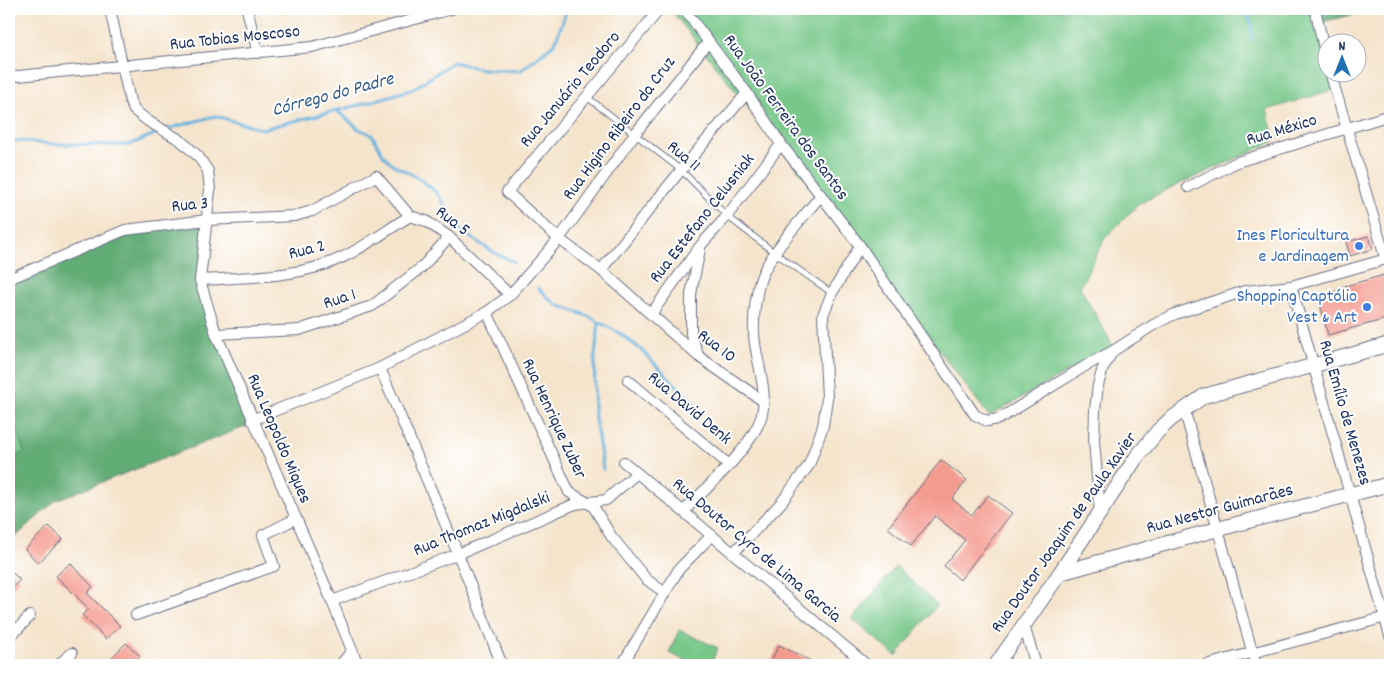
<svg xmlns="http://www.w3.org/2000/svg" width="1399" height="674" viewBox="0 0 1399 674" font-family="Dekko,sans-serif">
  <style>
    .green { fill: #78c88a; stroke: #4a7c74 }
    .forest { fill: #62ac76; stroke: #3e6e6a }
    .lines { fill: none; stroke-linecap: round; stroke-linejoin: round }
    .stream { stroke: #63b1dd; stroke-width: 3 }
    .building { fill: #f49b90 }
    .service-casing { stroke: #676e84; stroke-width: 7 }
    .minor-casing { stroke: #676e84; stroke-width: 12 }
    .secondary-casing { stroke: #676e84; stroke-width: 16 }
    .service { stroke: #fff; stroke-width: 5 }
    .minor { stroke: #fff; stroke-width: 10 }
    .secondary { stroke: #fff; stroke-width: 14 }
    .shop-dot { fill: #3f7fe0; stroke: #fff; stroke-width: 2 }
    .labels { text-anchor: middle; dominant-baseline: central; stroke-width: 4; stroke-linejoin: round; paint-order: stroke }
    .street-label { font-size: 18px; fill: #1b2f5e; stroke: #fff }
    .shop-label { font-size: 18px; fill: #366cbe; stroke: #fff; text-anchor: end }
    .water-label { font-size: 19px; font-style: italic; fill: #345c8a; stroke: #fff }
  </style>
  <rect width="100%" height="100%" fill="#fff"/>
  <filter id="ink" filterUnits="userSpaceOnUse"><feTurbulence type="fractalNoise" baseFrequency=".02" numOctaves="2"/><feDisplacementMap in="SourceGraphic" scale="10" xChannelSelector="R" yChannelSelector="G"/><feConvolveMatrix kernelMatrix="1 2 1 2 8 2 1 2 1" color-interpolation-filters="sRGB"/></filter>
  <filter id="wash" filterUnits="userSpaceOnUse"><feTurbulence type="fractalNoise" baseFrequency=".0096" numOctaves="4" result="noise"/><feDisplacementMap in="SourceGraphic" scale="20" xChannelSelector="R" yChannelSelector="G"/><feGaussianBlur stdDeviation="1.12" result="paint"/><feColorMatrix in="noise" values="0 0 0 0 0 0 0 0 0 0 0 0 0 0 0 0 0 1.4 0 .05"/><feComposite in="paint" operator="in"/></filter>
  <g filter="url(#wash)">
    <rect width="100%" height="100%" fill="#f5e4cc"/>
    <g class="green">
      <path d="M 670,9 L 1316,9 L 1326,52 L 1326,72 L 1335,89 L 1267,110 L 1275,141 L 1168,189 L 1139,204 L 1105,238 L 1080,287 L 1113,346 L 989,416 L 863,251 Z"/>
      <path d="M 9,408 L 24,452 L 9,461 Z"/>
      <path d="M 896,566 L 937,605 L 896,656 L 852,619 Z"/>
      <path d="M 679,630 L 718,648 L 710,665 L 696,665 L 669,653 Z"/>
    </g>
    <g class="forest">
      <path d="M 1315,9 L 1377,9 L 1318,23 Z"/>
      <path d="M 205,224 L 199,281 L 255,423 L 56,500 L 9,543 L 9,461 L 24,452 L 9,408 L 9,275 L 111,238 Z"/>
    </g>
    <g class="lines">
      <g class="stream">
        <path d="M 1246,9 L 1251,23 L 1252,40"/>
        <path d="M 337,111 L 359,129 L 372,135 L 384,156 L 395,166 L 417,177 L 436,192 L 443,202 L 454,224 L 462,232 L 493,252 L 514,262"/>
        <path d="M 167,129 L 215,116 L 262,129 L 363,104 L 413,89 L 453,62 L 482,69 L 520,71 L 555,43 L 567,9"/>
        <path d="M 9,140 L 50,144 L 129,145 L 162,131"/>
        <path d="M 538,288 L 555,304 L 588,316 L 621,334 L 639,348 L 700,409"/>
        <path d="M 599,323 L 595,355 L 594,412 L 603,469"/>
      </g>
    </g>
    <g id="blocks">
      <g class="building">
        <path d="M 1369,236 L 1373,249 L 1350,256 L 1346,242 Z"/>
        <path d="M 1384,275 L 1390,297 L 1390,318 L 1328,335 L 1318,296 L 1339,290 L 1338,288 Z"/>
        <path d="M 941,460 L 967,480 L 952,499 L 972,515 L 988,495 L 1012,513 L 960,580 L 944,566 L 965,540 L 935,516 L 911,546 L 888,528 Z"/>
        <path d="M 49,526 L 63,539 L 38,563 L 25,549 Z"/>
        <path d="M 70,563 L 93,587 L 87,593 L 120,626 L 106,639 L 82,615 L 89,609 L 56,576 Z"/>
        <path d="M 9,569 L 20,580 L 9,591 Z"/>
        <path d="M 126,643 L 140,656 L 131,665 L 104,665 Z"/>
        <path d="M 779,645 L 819,665 L 769,665 Z"/>
      </g>
    </g>
  </g>
  <g filter="url(#ink)">
    <use href="#blocks" fill-opacity="0" stroke="#676e84" stroke-width="1"/>
    <g class="lines">
      <g class="service-casing">
        <path id="service" d="M 587,97 L 681,170 L 727,216 L 775,253 L 832,293"/>
      </g>
      <g class="minor-casing">
        <g id="minor">
          <path d="M 110,9 L 130,101 L 134,110 L 148,121 L 180,140 L 198,156 L 208,171 L 210,190 L 200,280 L 216,334 L 332,601 L 358,665"/>
          <path d="M 247,9 L 258,53"/>
          <path d="M 660,9 L 507,192 L 559,239 L 601,270 L 698,356 L 763,401"/>
          <path d="M 684,9 L 747,93 L 781,144 L 860,246 L 975,415 L 987,421 L 999,419 L 1087,365 L 1113,351"/>
          <path d="M 1315,9 L 1326,57"/>
          <path d="M 1330,72 L 1386,260"/>
          <path d="M 18,76 L 312,47 L 452,9"/>
          <path d="M 1188,187 L 1237,162 L 1390,115"/>
          <path d="M 601,270 L 681,170 L 747,93"/>
          <path d="M 9,279 L 125,230 L 207,220 L 295,216 L 312,211 L 376,176 L 410,216 L 426,221 L 449,237 L 510,295"/>
          <path d="M 200,280 C 244,277 300,278 341,258 C 365,247 387,230 410,216"/>
          <path d="M 1291,286 L 1390,636"/>
          <path d="M 487,312 L 569,492 L 593,506 L 611,536 L 646,579 L 665,593"/>
          <path d="M 651,314 L 701,245 L 727,216 L 781,144"/>
          <path d="M 216,334 L 299,330 L 372,306 L 421,268 L 449,237"/>
          <path d="M 698,355 L 691,334 L 691,294 L 700,249"/>
          <path d="M 380,368 L 458,554 L 502,665"/>
          <path d="M 628,380 L 728,464"/>
          <path d="M 1184,409 L 1256,665"/>
          <path d="M 252,420 L 380,368 L 487,312 L 510,295 L 559,239 L 634,135 L 709,41"/>
          <path d="M 624,462 L 867,665"/>
          <path d="M 684,511 C 707,487 744,455 758,425 C 772,396 756,364 754,335 C 753,318 756,286 764,271 C 777,245 802,219 821,195"/>
          <path d="M 1100,513 L 1094,441 L 1095,410 L 1098,385 L 1103,368 L 1113,351 L 1155,324 L 1175,314 L 1245,291 L 1291,286 L 1390,258"/>
          <path d="M 733,553 L 781,503 L 809,465 L 823,426 L 827,398 L 823,315 L 832,293 L 860,246"/>
          <path d="M 332,601 L 458,554 L 575,504 L 606,500 L 637,473"/>
          <path d="M 136,615 L 274,566 L 263,535 L 295,519"/>
          <path d="M 1024,626 L 1036,665"/>
          <path d="M 9,638 L 30,616"/>
          <path d="M 58,665 L 72,653"/>
          <path d="M 340,665 L 352,651"/>
          <path d="M 622,665 L 679,569 L 712,535"/>
          <path d="M 1206,665 L 1390,616"/>
        </g>
      </g>
      <g class="secondary-casing">
        <g id="secondary">
          <path d="M 1060,573 L 1218,529 L 1390,484"/>
          <path d="M 996,665 L 1060,573 L 1136,458 L 1158,431 L 1171,419 L 1204,396 L 1390,344"/>
        </g>
      </g>
      <use href="#service" class="service"/>
      <use href="#minor" class="minor"/>
      <use href="#secondary" class="secondary"/>
    </g>
  </g>
  <g class="shop-dot">
    <circle cx="1359" cy="246" r="5"/>
    <circle cx="1367" cy="307" r="5"/>
  </g>
  <g class="labels">
    <g class="street-label">
      <text transform="translate(235 39) rotate(-6)">Rua Tobias Moscoso</text>
      <text transform="translate(571 90) rotate(-50)">Rua Januário Teodoro</text>
      <text transform="translate(785 118) rotate(54)">Rua João Ferreira dos Santos</text>
      <text transform="translate(620 129) rotate(-53)">Rua Higino Ribeiro da Cruz</text>
      <text transform="translate(1282 131) rotate(-17)">Rua México</text>
      <text transform="translate(683 157) rotate(40)">Rua 11</text>
      <text transform="translate(190 206) rotate(-6)">Rua 3</text>
      <text transform="translate(703 219) rotate(-52)">Rua Estefano Celusniak</text>
      <text transform="translate(452 222) rotate(37)">Rua 5</text>
      <text transform="translate(307 251) rotate(-14)">Rua 2</text>
      <text transform="translate(340 300) rotate(-18)">Rua 1</text>
      <text transform="translate(716 347) rotate(37)">Rua 10</text>
      <text transform="translate(689 409) rotate(40)">Rua David Denk</text>
      <text transform="translate(1344 413) rotate(74)">Rua Emílio de Menezes</text>
      <text transform="translate(553 419) rotate(65)">Rua Henrique Zuber</text>
      <text transform="translate(278 439) rotate(67)">Rua Leopoldo Miques</text>
      <text transform="translate(1220 510) rotate(-15)">Rua Nestor Guimarães</text>
      <text transform="translate(482 525) rotate(-22)">Rua Thomaz Migdalski</text>
      <text transform="translate(1065 533) rotate(-55)">Rua Doutor Joaquim de Paula Xavier</text>
      <text transform="translate(756 551) rotate(40)">Rua Doutor Cyro de Lima Garcia</text>
    </g>
    <g class="shop-label">
      <text x="1349" y="236">Ines Floricultura<tspan x="1349" dy="21">e Jardinagem</tspan></text>
      <text x="1357" y="297">Shopping Captólio<tspan x="1357" dy="21">Vest &amp; Art</tspan></text>
    </g>
    <g class="water-label">
      <text transform="translate(333 96) rotate(-15)">Córrego do Padre</text>
    </g>
  </g>
  <rect width="1399" height="674" fill="none" stroke="#fff" stroke-width="30"/>
  <g transform="translate(1342 58)"><circle r="24" fill="#ffffff" stroke="#a4acbf"/>
  <path d="M0-4L9 19L0 12L-9 19Z" fill="#1f6fb2"/>
  <text y="-8" font-size="14" font-weight="bold" text-anchor="middle" fill="#1b2f5e">N</text>
  </g>
</svg>
